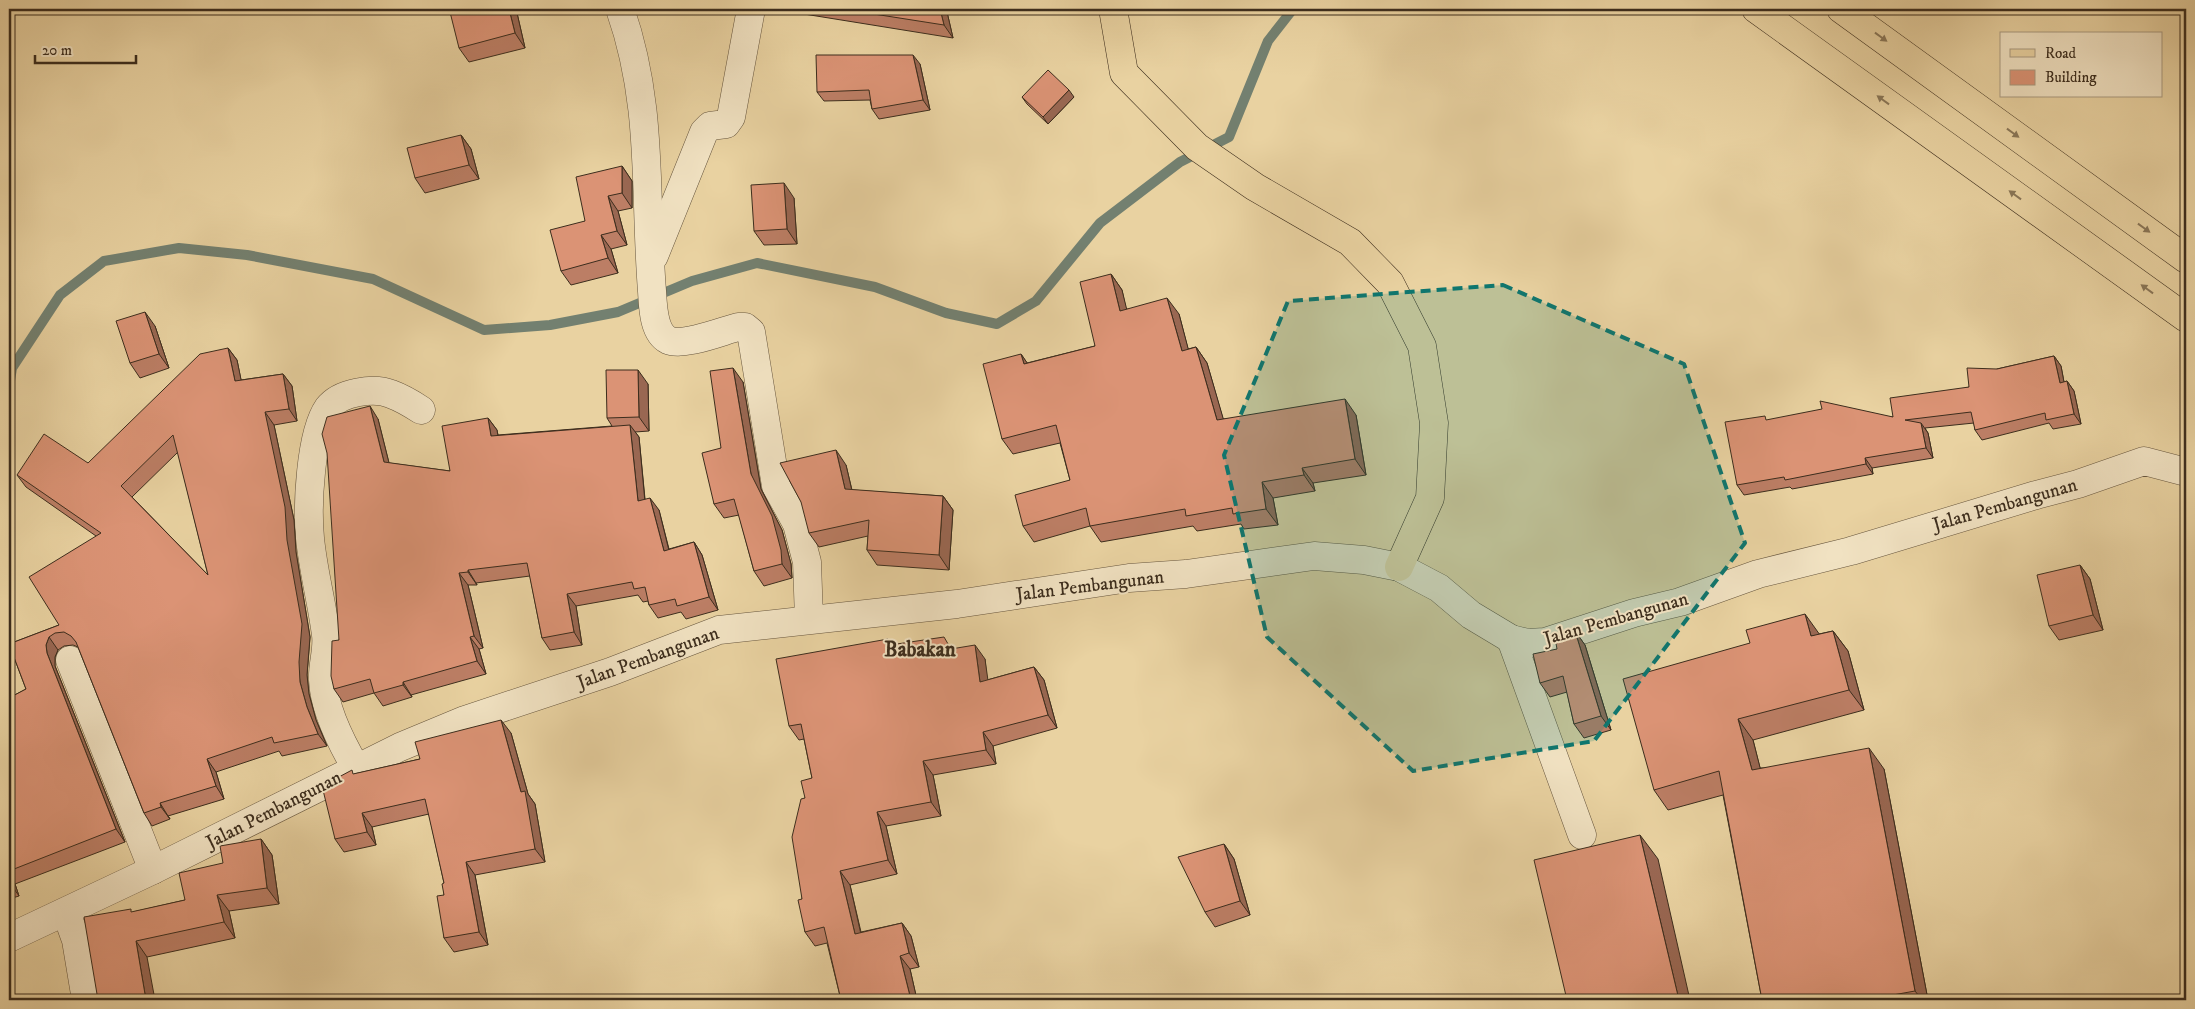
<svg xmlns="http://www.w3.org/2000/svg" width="2195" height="1009" viewBox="0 0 2195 1009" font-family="'IM FELL DW Pica',serif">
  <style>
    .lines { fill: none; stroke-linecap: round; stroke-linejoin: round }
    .stream { stroke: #738070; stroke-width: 10 }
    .minor-casing { stroke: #67563e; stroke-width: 29 }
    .major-casing { stroke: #3c2d1d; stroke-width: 29 }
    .minor { stroke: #f1e2c2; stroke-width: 28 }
    .major { stroke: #e9d2a1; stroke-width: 28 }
    .wall { fill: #bc7e65; stroke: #3c2d1d; fill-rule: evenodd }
    .shaded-wall { fill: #996752; stroke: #3c2d1d }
    .building { fill: #db9375; stroke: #3c2d1d; fill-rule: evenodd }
    .oneway { fill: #8a7758 }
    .marked { fill: #0f766e; fill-opacity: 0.2; stroke: #0f766e; stroke-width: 4; stroke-dasharray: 10 6; stroke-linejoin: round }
    .labels { text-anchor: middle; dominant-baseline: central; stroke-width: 4; stroke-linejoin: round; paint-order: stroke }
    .street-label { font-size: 19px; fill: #3c2d1d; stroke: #f1e2c2 }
    .quarter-label { font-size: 21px; font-weight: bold; fill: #3c2d1d; stroke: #f1e2c2 }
  </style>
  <rect width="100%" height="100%" fill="#e9d2a1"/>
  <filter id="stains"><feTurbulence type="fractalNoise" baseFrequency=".004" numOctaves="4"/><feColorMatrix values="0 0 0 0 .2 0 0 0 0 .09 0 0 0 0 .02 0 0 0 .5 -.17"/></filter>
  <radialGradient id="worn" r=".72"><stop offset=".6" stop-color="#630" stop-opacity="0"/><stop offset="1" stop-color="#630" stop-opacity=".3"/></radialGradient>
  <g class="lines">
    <path class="stream" d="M 9,387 L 12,368 L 60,295 L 104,261 L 179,248 L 247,255 L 373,279 L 484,330 L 550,325 L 618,312 L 692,281 L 757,263 L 875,287 L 946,313 L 997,324 L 1036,301 L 1100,223 L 1180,162 L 1229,137 L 1268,41 L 1293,9"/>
    <g class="minor-casing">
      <g id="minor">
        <path d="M 620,9 C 654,106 644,192 652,291 C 653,306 653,332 668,340 C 683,347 722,331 738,327 L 745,327 L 751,332 L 776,486 L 797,524 L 807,562 L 809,619"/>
        <path d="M 654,256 L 704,132 L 710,126 L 726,124 L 731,117 L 751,9"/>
        <path d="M 1511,639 L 1582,835"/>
        <path d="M 70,660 L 153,870"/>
        <path d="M 356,768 C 342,744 324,709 323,680 C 322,665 328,650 326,635 C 322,603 313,570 310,538 C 307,507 310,434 328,408 C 340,392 374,387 391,394 C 402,398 412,404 421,410"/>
        <path d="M 66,912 L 76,940 L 86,1000"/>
        <path d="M 9,938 L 153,870 L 400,747 L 465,720 L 610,672 L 719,630 L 957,604 L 1129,578 L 1186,574 L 1314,556 L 1364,560 L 1399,567 L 1439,588 L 1471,615 L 1511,639 L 1528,643 L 1545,642 L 1634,613 L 1680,602 L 1758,574 L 1851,551 L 2036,495 L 2078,484 L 2144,461 L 2186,472"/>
      </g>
    </g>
    <g class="major-casing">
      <g id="major">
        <path d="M 1113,9 L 1124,73 L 1197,147 L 1255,187 L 1350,242 L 1390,283 L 1422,346 L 1434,423 L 1430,498 L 1399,567"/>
        <path d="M 1756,9 L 2186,318"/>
        <path d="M 1841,9 L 2186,259"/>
      </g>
    </g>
    <use href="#minor" class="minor"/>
    <use href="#major" class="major"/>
  </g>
  <g class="wall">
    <path d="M 429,9 L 457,9 L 431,11 Z"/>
    <path d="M 773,9 L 958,9 L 947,12 L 953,38 Z"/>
    <path d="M 517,13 L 525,48 L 469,62 L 459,48 Z"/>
    <path d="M 920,64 L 930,110 L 879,119 L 872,109 L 870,100 L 824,101 L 817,92 Z"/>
    <path d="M 1022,97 L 1074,97 L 1048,124 L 1027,104 Z"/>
    <path d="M 461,135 L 471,149 L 479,179 L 425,193 L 415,178 Z"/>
    <path d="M 622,166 L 632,181 L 632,208 L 618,211 L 627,245 L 611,249 L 618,273 L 571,285 L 561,271 L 585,221 Z"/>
    <path d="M 794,198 L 797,244 L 764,245 L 754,231 Z"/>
    <path d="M 1111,274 L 1122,290 L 1126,309 L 1179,314 L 1188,349 L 1196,347 L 1207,363 L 1223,419 L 1356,415 L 1366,475 L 1313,483 L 1315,491 L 1273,498 L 1278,525 L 1244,529 L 1241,524 L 1197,531 L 1193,526 L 1101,542 L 1090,526 L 1034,542 L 1023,526 L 1070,480 L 1060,443 L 1013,454 L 1002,439 L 1021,354 L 1027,363 L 1095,346 Z"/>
    <path d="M 155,326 L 169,368 L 140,378 L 130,363 Z"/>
    <path d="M 228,348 L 237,360 L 241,380 L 283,374 L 292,386 L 297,421 L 274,425 L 294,520 L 296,552 L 310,637 L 307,675 L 309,694 L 316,720 L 327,746 L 282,756 L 279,751 L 216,772 L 224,799 L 168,816 L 170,819 L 152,826 L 144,813 L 78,647 L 73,645 L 64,646 L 58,650 L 55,657 L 55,666 L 125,842 L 15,884 L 19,896 L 9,899 L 9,698 L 26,689 L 9,644 L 59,625 L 96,536 L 26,487 L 17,475 L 88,463 ZM 178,452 L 208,575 L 132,497 Z"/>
    <path d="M 2054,356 L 2061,366 L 2064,382 L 2067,381 L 2074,391 L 2081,424 L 2053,429 L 2049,423 L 1982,440 L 1975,430 L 1974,423 L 1925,428 L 1928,433 L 1933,458 L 1872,468 L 1873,474 L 1792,489 L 1790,487 L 1744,495 L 1737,485 L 1768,420 L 1893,417 L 1969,387 L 1997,369 Z"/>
    <path d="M 743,382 L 761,489 L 782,530 L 791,564 L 792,578 L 764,586 L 754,571 L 739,515 L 724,518 L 714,504 L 721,448 Z"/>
    <path d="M 648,384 L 649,431 L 635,432 L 639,437 L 645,499 L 659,510 L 669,549 L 694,542 L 702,555 L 718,610 L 686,619 L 681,612 L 658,618 L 649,605 L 648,601 L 643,602 L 638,595 L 576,606 L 582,645 L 550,650 L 542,638 L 530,576 L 476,583 L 477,585 L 468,585 L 483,648 L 479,649 L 486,674 L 411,695 L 412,697 L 383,706 L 374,693 L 343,702 L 334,689 L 339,640 L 378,419 L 389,463 L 450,471 L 488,418 L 497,430 L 498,435 L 612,426 L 607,418 Z"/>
    <path d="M 846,465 L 852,490 L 943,496 L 953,510 L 949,570 L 877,565 L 867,550 L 868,536 L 819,547 L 809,533 Z"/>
    <path d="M 2080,565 L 2090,579 L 2103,630 L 2059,640 L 2049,626 Z"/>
    <path d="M 1575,631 L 1585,645 L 1611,730 L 1584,738 L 1574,724 L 1567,692 L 1550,697 L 1540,683 L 1557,649 Z"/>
    <path d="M 1833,631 L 1848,651 L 1864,710 L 1753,740 L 1760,768 L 1884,769 L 1928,1000 L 1762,1000 L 1723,795 L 1668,810 L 1654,790 L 1819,634 Z"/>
    <path d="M 888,639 L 892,644 L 952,648 L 985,659 L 987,680 L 1034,667 L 1044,680 L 1057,728 L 993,746 L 996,764 L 933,775 L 941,816 L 886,826 L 897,874 L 850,885 L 861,932 L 902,923 L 911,936 L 919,967 L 910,969 L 917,1000 L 841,1000 L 827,943 L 815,946 L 805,932 L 802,899 L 805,798 L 812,778 L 804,739 L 799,740 L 789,726 Z"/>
    <path d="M 511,733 L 528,794 L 535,804 L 545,862 L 475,875 L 488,945 L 454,952 L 444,938 L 444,883 L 429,814 L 372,827 L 376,845 L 344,852 L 335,839 L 354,774 L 420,759 Z"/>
    <path d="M 261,839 L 272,855 L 279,904 L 229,911 L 235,938 L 147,957 L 98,1000 L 133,912 L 185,900 Z"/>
    <path d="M 1224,844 L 1234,859 L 1250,915 L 1215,927 L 1205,912 Z"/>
  </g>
  <g class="shaded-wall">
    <path d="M 509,9 L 514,9 L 517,13 L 525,48 L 515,33 Z"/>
    <path d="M 940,9 L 945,9 L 947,12 L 953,38 L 944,25 Z"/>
    <path d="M 913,55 L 920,64 L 930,110 L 923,100 Z"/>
    <path d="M 1069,90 L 1074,97 L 1048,124 L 1043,117 Z"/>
    <path d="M 461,135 L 471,149 L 479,179 L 469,165 Z"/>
    <path d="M 622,166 L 632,181 L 632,208 L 622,193 Z"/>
    <path d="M 784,183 L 794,198 L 797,244 L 787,229 Z"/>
    <path d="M 608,196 L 618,211 L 627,245 L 617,231 Z"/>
    <path d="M 601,235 L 611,249 L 618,273 L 608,258 Z"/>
    <path d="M 1111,274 L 1122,290 L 1131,327 L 1120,311 Z"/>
    <path d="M 1167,298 L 1179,314 L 1193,367 L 1182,351 Z"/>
    <path d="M 145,312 L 155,326 L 169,368 L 159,354 Z"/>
    <path d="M 1196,347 L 1207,363 L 1228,435 L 1217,420 Z"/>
    <path d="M 228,348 L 237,360 L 244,394 L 235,381 Z"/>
    <path d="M 1021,354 L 1032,370 L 1024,364 Z"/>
    <path d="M 2054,356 L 2061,366 L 2066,393 L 2060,383 Z"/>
    <path d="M 733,368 L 743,382 L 761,489 L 782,530 L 791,564 L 792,578 L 782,564 L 751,474 Z"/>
    <path d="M 638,370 L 648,384 L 649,431 L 639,417 Z"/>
    <path d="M 283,374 L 292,386 L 297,421 L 289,409 Z"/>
    <path d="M 2067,381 L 2074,391 L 2081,424 L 2074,414 Z"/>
    <path d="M 1345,399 L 1356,415 L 1366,475 L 1355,459 Z"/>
    <path d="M 370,406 L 378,419 L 392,475 L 384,462 Z"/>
    <path d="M 265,412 L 274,425 L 294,520 L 296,552 L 310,637 L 307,675 L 309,694 L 316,720 L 327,746 L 318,734 L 307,707 L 300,682 Z"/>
    <path d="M 488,418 L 497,430 L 500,448 L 491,436 Z"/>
    <path d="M 1921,423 L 1928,433 L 1933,458 L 1926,448 Z"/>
    <path d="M 630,425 L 639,437 L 646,513 L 638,501 Z"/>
    <path d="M 836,450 L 846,465 L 855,504 L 845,489 Z"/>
    <path d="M 1865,458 L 1872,468 L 1873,474 L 1866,464 Z"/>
    <path d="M 1302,468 L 1313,483 L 1315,491 L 1304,475 Z"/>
    <path d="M 1262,482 L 1273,498 L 1278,525 L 1266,509 Z"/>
    <path d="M 943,496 L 953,510 L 949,570 L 939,555 Z"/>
    <path d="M 650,498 L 659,510 L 672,563 L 664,551 Z"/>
    <path d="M 694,542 L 702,555 L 718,610 L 709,597 Z"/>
    <path d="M 2080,565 L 2090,579 L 2103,630 L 2093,615 Z"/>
    <path d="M 468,570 L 476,583 L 477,585 L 468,572 Z"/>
    <path d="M 459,573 L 468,585 L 483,648 L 474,636 Z"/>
    <path d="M 567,594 L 576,606 L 582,645 L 574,632 Z"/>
    <path d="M 1805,614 L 1820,635 L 1811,636 Z"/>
    <path d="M 1575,631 L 1585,645 L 1611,730 L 1601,716 Z"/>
    <path d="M 1833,631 L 1848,651 L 1864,710 L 1849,690 Z"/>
    <path d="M 49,637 L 58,650 L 55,657 L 55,666 L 125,842 L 116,829 L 47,653 L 46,645 Z"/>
    <path d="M 470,637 L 479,649 L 486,674 L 477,661 Z"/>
    <path d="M 975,645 L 985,659 L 990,695 L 980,682 Z"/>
    <path d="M 1034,667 L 1044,680 L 1057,728 L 1048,715 Z"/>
    <path d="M 403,682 L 411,695 L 412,697 L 403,685 Z"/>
    <path d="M 1738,719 L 1753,740 L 1766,791 L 1752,770 Z"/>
    <path d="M 501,720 L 511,733 L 528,794 L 535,804 L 545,862 L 535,849 L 521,792 Z"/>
    <path d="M 983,732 L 993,746 L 996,764 L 986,750 Z"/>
    <path d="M 1869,748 L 1884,769 L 1928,1000 L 1922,1000 L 1915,991 Z"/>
    <path d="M 207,759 L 216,772 L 224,799 L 216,786 Z"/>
    <path d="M 923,761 L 933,775 L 941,816 L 931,802 Z"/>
    <path d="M 160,803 L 168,816 L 170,819 L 161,807 Z"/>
    <path d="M 877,812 L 886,826 L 897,874 L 888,860 Z"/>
    <path d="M 362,813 L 372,827 L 376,845 L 367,832 Z"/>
    <path d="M 1640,835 L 1658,859 L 1690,1000 L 1679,1000 Z"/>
    <path d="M 261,839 L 272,855 L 279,904 L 267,888 Z"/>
    <path d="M 1224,844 L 1234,859 L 1250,915 L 1240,901 Z"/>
    <path d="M 466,862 L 475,875 L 488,945 L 479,932 Z"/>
    <path d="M 840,871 L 850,885 L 864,948 L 855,934 Z"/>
    <path d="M 9,876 L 15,884 L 19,896 L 10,883 Z"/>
    <path d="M 217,895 L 229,911 L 235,938 L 224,922 Z"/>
    <path d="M 902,923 L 911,936 L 919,967 L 909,953 Z"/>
    <path d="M 136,941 L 147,957 L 155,1000 L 146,1000 Z"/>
    <path d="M 900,956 L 910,969 L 917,1000 L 911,1000 Z"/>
  </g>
  <g class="building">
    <path d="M 463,9 L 509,9 L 515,33 L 459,48 L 450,12 Z"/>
    <path d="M 842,9 L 940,9 L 944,25 Z"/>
    <path d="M 816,55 L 913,55 L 923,100 L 872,109 L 869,90 L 817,92 Z"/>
    <path d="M 1048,70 L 1069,90 L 1043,117 L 1022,97 Z"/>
    <path d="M 461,135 L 469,165 L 415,178 L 407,148 Z"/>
    <path d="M 622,166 L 622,193 L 608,196 L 617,231 L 601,235 L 608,258 L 561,271 L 550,230 L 585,221 L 576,177 Z"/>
    <path d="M 784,183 L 787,229 L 754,231 L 751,185 Z"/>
    <path d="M 1111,274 L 1120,311 L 1167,298 L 1182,351 L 1196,347 L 1217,420 L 1345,399 L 1355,459 L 1302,468 L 1304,475 L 1262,482 L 1266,509 L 1233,514 L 1232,508 L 1186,516 L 1185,509 L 1090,526 L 1086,508 L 1023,526 L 1015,495 L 1070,480 L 1056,425 L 1002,439 L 983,364 L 1021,354 L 1024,364 L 1095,346 L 1080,282 Z"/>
    <path d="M 145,312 L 159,354 L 130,363 L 116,321 Z"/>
    <path d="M 228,348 L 235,381 L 283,374 L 289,409 L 265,412 L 285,507 L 287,540 L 302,624 L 299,662 L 300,682 L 307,707 L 318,734 L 274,743 L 272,737 L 207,759 L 216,786 L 160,803 L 161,807 L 144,813 L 76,642 L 71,636 L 64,632 L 55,633 L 49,637 L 46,645 L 47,653 L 116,829 L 9,871 L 9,698 L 26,689 L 9,644 L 59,625 L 29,577 L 101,533 L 17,475 L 44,434 L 88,463 L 200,354 ZM 173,435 L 208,575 L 121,486 Z"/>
    <path d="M 2054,356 L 2060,383 L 2067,381 L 2074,414 L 2046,420 L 2045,413 L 1975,430 L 1971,412 L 1905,420 L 1921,423 L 1926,448 L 1865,458 L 1866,464 L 1785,480 L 1784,477 L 1737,485 L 1725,422 L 1765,416 L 1766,420 L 1822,409 L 1820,401 L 1893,417 L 1890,398 L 1969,387 L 1967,368 L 1997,369 Z"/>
    <path d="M 733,368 L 751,474 L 772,516 L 781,550 L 782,564 L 754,571 L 734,499 L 714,504 L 702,453 L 721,448 L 710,371 Z"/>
    <path d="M 606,370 L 638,370 L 639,417 L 607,418 Z"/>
    <path d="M 370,406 L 384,462 L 450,471 L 442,426 L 488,418 L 491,436 L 630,425 L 638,501 L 650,498 L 664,551 L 694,542 L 709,597 L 677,606 L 675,599 L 649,605 L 645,587 L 634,589 L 632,582 L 567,594 L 574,632 L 542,638 L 527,563 L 468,570 L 468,572 L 459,573 L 474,636 L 470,637 L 477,661 L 403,682 L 403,685 L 374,693 L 370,679 L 334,689 L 331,676 L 332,641 L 339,640 L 327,453 L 322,434 L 327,417 Z"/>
    <path d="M 836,450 L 845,489 L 943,496 L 939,555 L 867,550 L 869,520 L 809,533 L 801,502 L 780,463 Z"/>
    <path d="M 2080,565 L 2093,615 L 2049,626 L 2037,575 Z"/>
    <path d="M 1805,614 L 1811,636 L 1833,631 L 1849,690 L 1738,719 L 1752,770 L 1869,748 L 1915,991 L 1865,1000 L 1762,1000 L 1719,771 L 1654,790 L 1623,679 L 1750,643 L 1746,630 Z"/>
    <path d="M 1575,631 L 1601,716 L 1574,724 L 1563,676 L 1540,683 L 1533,654 L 1557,649 L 1555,638 Z"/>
    <path d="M 944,637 L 951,649 L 975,645 L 980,682 L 1034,667 L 1048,715 L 983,732 L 986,750 L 923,761 L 931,802 L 877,812 L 888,860 L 840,871 L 855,934 L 902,923 L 909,953 L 900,956 L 911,1000 L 841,1000 L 824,927 L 805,932 L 798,900 L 802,899 L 792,837 L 801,799 L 805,798 L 801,781 L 812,778 L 801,724 L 789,726 L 776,659 L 888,639 L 890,645 Z"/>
    <path d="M 501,720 L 521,792 L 525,791 L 535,849 L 466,862 L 479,932 L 444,938 L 437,896 L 444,895 L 442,884 L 444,883 L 425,799 L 362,813 L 367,832 L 335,839 L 322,786 L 352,770 L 353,774 L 420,759 L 415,742 Z"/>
    <path d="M 1640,835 L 1679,1000 L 1567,1000 L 1534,860 Z"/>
    <path d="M 261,839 L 267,888 L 217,895 L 224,922 L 136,941 L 146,1000 L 98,1000 L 84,917 L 131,909 L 131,912 L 185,900 L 179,873 L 223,863 L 220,846 Z"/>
    <path d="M 1224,844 L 1240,901 L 1205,912 L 1178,857 Z"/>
  </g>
  <defs><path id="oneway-solid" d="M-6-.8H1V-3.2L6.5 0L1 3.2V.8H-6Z" transform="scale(1.25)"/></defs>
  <g class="oneway">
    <use href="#oneway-solid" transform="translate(1881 37) rotate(36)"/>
    <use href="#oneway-solid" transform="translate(1883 100) rotate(-144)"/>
    <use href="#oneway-solid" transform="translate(2013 133) rotate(36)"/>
    <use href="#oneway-solid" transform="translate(2015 195) rotate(-144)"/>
    <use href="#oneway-solid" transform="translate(2144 228) rotate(36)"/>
    <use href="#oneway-solid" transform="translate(2147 289) rotate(-144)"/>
  </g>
  <path class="marked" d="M 1503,285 L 1684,364 L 1745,543 L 1594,741 L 1413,771 L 1267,637 L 1224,455 L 1288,301 Z"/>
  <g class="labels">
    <g class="street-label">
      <text transform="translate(2005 505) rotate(-16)">Jalan Pembangunan</text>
      <text transform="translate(1090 586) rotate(-7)">Jalan Pembangunan</text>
      <text transform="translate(1616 619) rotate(-16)">Jalan Pembangunan</text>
      <text transform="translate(648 658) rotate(-20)">Jalan Pembangunan</text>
      <text transform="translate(274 810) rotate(-27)">Jalan Pembangunan</text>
    </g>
    <g class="quarter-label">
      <text x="920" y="650">Babakan</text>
    </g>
  </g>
  <rect width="2195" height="1009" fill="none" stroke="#e9d2a1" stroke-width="30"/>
  <rect x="10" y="10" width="2175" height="989" fill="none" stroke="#3c2d1d" stroke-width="2.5"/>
  <rect x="15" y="15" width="2165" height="979" fill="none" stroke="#3c2d1d"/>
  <rect x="2000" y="32" width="162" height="65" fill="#f1e2c2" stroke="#a99a80"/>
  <rect x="2010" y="49" width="25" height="8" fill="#e9d2a1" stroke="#a99a80"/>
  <text x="2045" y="58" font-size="15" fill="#3c2d1d">Road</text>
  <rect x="2010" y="70" width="25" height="15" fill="#db9375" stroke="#a99a80"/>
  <text x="2045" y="82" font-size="15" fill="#3c2d1d">Building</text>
  <path d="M35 55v8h101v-8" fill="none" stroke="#3c2d1d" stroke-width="2.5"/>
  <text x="42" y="55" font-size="15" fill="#3c2d1d" stroke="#f1e2c2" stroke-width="4" paint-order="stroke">20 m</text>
  <rect width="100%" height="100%" filter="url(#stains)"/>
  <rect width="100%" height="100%" fill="url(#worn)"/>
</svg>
